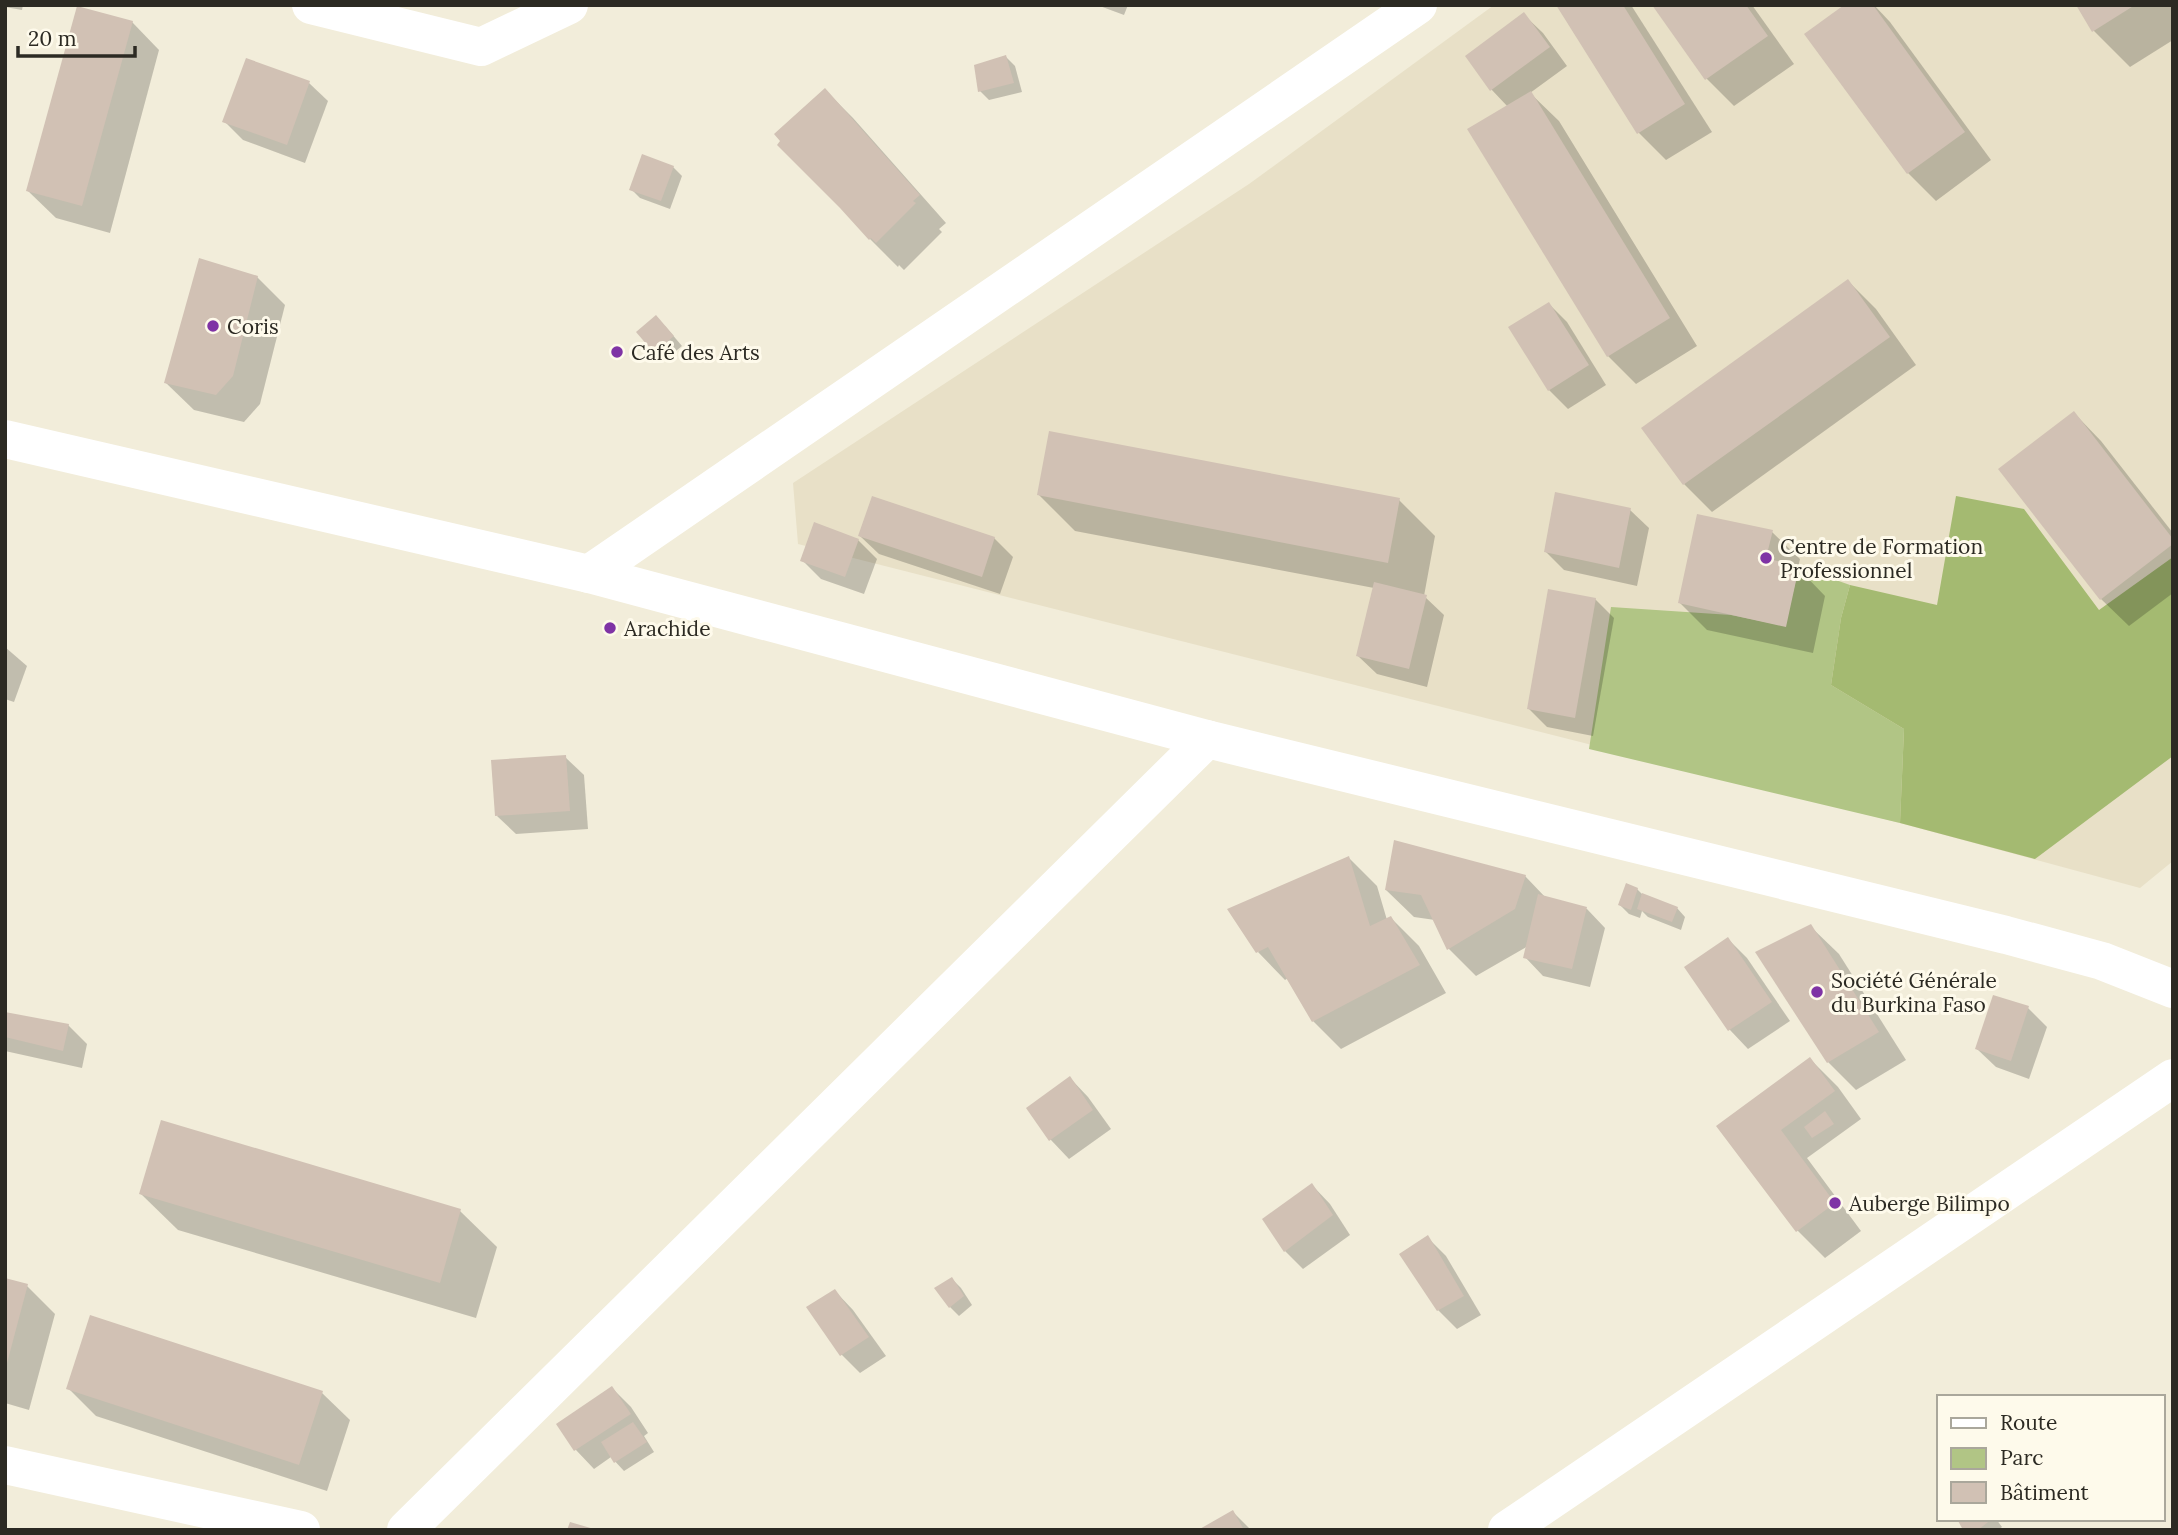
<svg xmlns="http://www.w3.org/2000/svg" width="2178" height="1535" viewBox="0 0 2178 1535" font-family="Lora,serif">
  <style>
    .built { fill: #e8e0c7 }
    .green { fill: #b1c585 }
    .forest { fill: #a4ba71 }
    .shadow { fill: #0003 }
    .building { fill: #d1c1b4 }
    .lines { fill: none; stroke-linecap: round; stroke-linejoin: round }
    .street { stroke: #fff; stroke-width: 38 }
    .highway { stroke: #fff; stroke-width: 38 }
    .poi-dot { fill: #7f33a5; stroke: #fefaeb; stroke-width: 2.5 }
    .labels { text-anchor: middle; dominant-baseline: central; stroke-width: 6; stroke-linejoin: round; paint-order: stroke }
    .poi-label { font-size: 21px; fill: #2c2a23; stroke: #fefaeb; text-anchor: start }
  </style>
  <rect width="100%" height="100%" fill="#f2edda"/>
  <path class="built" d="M 1494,5 L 2173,5 L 2173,861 L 2140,888 L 1900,823 L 798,544 L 793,483 L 1249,184 Z"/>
  <path class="green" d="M 1799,567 L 1850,585 L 1841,618 L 1831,685 L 1904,729 L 1900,823 L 1589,749 L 1611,607 L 1731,615 L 1785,626 Z"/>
  <path class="forest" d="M 1956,496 L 2024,509 L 2099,610 L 2173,557 L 2173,756 L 2035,859 L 1900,823 L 1904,729 L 1831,685 L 1841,618 L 1850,585 L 1937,605 Z"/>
  <g class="shadow">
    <path d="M 5,5 L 23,5 L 22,10 L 5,7 Z"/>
    <path d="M 1097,5 L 1128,5 L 1124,15 Z"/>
    <path d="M 1558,5 L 1631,5 L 1712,132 L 1666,160 L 1639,133 Z"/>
    <path d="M 1654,5 L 1752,5 L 1794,64 L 1734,106 L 1707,79 Z"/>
    <path d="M 1847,5 L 1874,5 L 1890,22 L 1991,160 L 1936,201 L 1908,173 L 1807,35 Z"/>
    <path d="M 2078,5 L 2173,5 L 2173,40 L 2130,67 L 2094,31 Z"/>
    <path d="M 1524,15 L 1543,33 L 1567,66 L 1530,93 L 1559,121 L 1697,346 L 1636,384 L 1608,356 L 1508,107 L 1491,89 Z"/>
    <path d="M 132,22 L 159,50 L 110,233 L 56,218 L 28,191 Z"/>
    <path d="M 1006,57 L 1015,66 L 1022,92 L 989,100 L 980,91 Z"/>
    <path d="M 309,83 L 328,101 L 305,163 L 243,140 L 224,121 Z"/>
    <path d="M 825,90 L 853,118 L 946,223 L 939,229 L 942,232 L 904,270 L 899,265 L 898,267 L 870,239 L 783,141 Z"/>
    <path d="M 673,167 L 682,176 L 670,209 L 640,198 L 631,189 Z"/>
    <path d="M 257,277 L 285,305 L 260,404 L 244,422 L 194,410 L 166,383 Z"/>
    <path d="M 1848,281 L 1876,309 L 1916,365 L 1712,512 L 1684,484 Z"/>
    <path d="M 1549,304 L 1567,322 L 1606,385 L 1568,409 L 1549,390 Z"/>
    <path d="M 665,326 L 682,346 L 664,361 L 655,352 Z"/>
    <path d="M 2074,413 L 2101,441 L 2173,533 L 2173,593 L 2129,626 L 2101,599 Z"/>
    <path d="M 1039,495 L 1399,500 L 1435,536 L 1424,596 L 1444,615 L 1427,687 L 1377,674 L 1358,656 L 1374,588 L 1075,531 Z"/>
    <path d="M 1630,510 L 1649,528 L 1637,586 L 1564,570 L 1546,552 Z"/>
    <path d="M 1772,532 L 1800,559 L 1798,568 L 1825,596 L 1813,653 L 1707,630 L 1680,603 Z"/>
    <path d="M 860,536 L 994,538 L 1013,557 L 1000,594 L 879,554 Z"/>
    <path d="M 858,540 L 877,559 L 864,594 L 821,579 L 802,560 Z"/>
    <path d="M 1595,599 L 1614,618 L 1593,736 L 1547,727 L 1529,709 Z"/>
    <path d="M 5,647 L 27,666 L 14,702 L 5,699 Z"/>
    <path d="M 565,757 L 584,775 L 588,829 L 516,834 L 497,816 Z"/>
    <path d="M 1349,858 L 1377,886 L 1387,920 L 1391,918 L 1419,946 L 1446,993 L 1341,1049 L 1313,1021 L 1288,978 L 1285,980 L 1258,952 Z"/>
    <path d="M 1525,876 L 1547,899 L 1587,909 L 1605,928 L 1590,987 L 1543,976 L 1525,957 L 1528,946 L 1476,976 L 1449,949 L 1435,920 L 1414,917 L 1386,890 Z"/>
    <path d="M 1637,889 L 1644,896 L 1677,908 L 1685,917 L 1681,930 L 1648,917 L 1642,911 L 1640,918 L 1629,914 L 1620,905 Z"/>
    <path d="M 1811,927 L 1839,954 L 1906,1060 L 1856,1090 L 1828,1062 Z"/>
    <path d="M 1728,939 L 1747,958 L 1790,1021 L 1748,1049 L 1730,1030 L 1687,968 Z"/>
    <path d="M 2028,1008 L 2047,1027 L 2029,1079 L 1996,1067 L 1977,1049 Z"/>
    <path d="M 5,1014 L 68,1025 L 87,1044 L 82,1068 L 5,1051 Z"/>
    <path d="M 1810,1059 L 1838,1087 L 1861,1119 L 1807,1158 L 1861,1231 L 1825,1258 L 1797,1230 L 1719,1126 Z"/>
    <path d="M 1070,1078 L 1088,1097 L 1111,1129 L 1069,1159 L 1051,1140 L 1028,1108 Z"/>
    <path d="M 163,1123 L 460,1211 L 497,1247 L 476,1318 L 178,1230 L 141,1194 Z"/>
    <path d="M 1312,1185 L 1330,1204 L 1350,1235 L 1303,1269 L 1285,1251 Z"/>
    <path d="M 1428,1238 L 1446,1256 L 1481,1315 L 1457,1329 L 1438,1310 Z"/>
    <path d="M 952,1279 L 961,1288 L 972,1305 L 959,1316 L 950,1307 Z"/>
    <path d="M 5,1280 L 27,1286 L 55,1314 L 29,1410 L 5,1403 Z"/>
    <path d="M 835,1291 L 853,1310 L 886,1356 L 860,1373 L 841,1354 Z"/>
    <path d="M 68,1388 L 322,1393 L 350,1420 L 327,1491 L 96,1416 Z"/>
    <path d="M 612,1388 L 631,1407 L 648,1433 L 644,1436 L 654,1452 L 624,1471 L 611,1457 L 594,1469 L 576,1450 L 558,1424 Z"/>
    <path d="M 1233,1512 L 1251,1530 L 1202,1530 Z"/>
    <path d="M 1959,1519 L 1996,1519 L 2002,1527 L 1998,1530 L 1966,1530 Z"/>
  </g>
  <g class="building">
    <path d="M 1556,5 L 1623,5 L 1685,104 L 1637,134 Z"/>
    <path d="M 1652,5 L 1746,5 L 1768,36 L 1705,80 Z"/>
    <path d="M 1844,5 L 1873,5 L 1965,132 L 1907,174 L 1804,34 Z"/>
    <path d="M 2076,5 L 2135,5 L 2092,32 Z"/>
    <path d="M 77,6 L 133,21 L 82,206 L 26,191 Z"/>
    <path d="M 1524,12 L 1550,47 L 1490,91 L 1465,56 Z"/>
    <path d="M 1006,55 L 1014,83 L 978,92 L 974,65 Z"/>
    <path d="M 246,58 L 310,81 L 287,145 L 222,122 Z"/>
    <path d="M 825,88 L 920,195 L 913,201 L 916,203 L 876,243 L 871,238 L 869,240 L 840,208 L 777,145 L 780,141 L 774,134 Z"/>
    <path d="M 1531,91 L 1670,318 L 1607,357 L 1467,129 Z"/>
    <path d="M 642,154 L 674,166 L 661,201 L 629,190 Z"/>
    <path d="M 199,258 L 258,276 L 233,376 L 216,395 L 164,383 Z"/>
    <path d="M 1848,279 L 1890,337 L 1683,485 L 1641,428 Z"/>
    <path d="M 1549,302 L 1589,365 L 1548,391 L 1508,327 Z"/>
    <path d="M 656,315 L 674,336 L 654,353 L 636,332 Z"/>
    <path d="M 2074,411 L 2173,539 L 2173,544 L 2100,600 L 1998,469 Z"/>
    <path d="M 1049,431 L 1400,498 L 1388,563 L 1037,495 Z"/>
    <path d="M 1555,492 L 1631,508 L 1619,568 L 1544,552 Z"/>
    <path d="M 872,496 L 995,537 L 982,577 L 858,536 Z"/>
    <path d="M 1697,514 L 1773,530 L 1766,558 L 1799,567 L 1786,627 L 1678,603 Z"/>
    <path d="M 814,522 L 859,539 L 845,577 L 800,561 Z"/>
    <path d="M 1374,582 L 1427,595 L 1409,669 L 1356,656 Z"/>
    <path d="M 1548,589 L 1596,598 L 1575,718 L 1527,709 Z"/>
    <path d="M 566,755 L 570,811 L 495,816 L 491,760 Z"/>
    <path d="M 1394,840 L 1526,875 L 1515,909 L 1447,950 L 1421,895 L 1385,890 Z"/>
    <path d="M 1349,856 L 1370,926 L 1391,916 L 1420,965 L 1312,1022 L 1268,947 L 1256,953 L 1227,909 Z"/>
    <path d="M 1626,883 L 1638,888 L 1631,910 L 1618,905 Z"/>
    <path d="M 1642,893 L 1678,907 L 1672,922 L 1637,909 Z"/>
    <path d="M 1538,894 L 1587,907 L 1572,969 L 1523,958 Z"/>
    <path d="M 1811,924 L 1879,1032 L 1827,1063 L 1755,952 Z"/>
    <path d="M 1728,937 L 1772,1002 L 1728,1031 L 1684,967 Z"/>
    <path d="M 1993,995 L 2029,1006 L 2011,1061 L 1975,1049 Z"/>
    <path d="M 5,1012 L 69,1024 L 63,1051 L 5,1037 Z"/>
    <path d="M 1810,1057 L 1835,1091 L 1781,1130 L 1835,1203 L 1796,1232 L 1716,1126 Z"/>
    <path d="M 1070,1076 L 1093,1110 L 1049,1141 L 1026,1108 Z"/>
    <path d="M 1825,1111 L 1834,1124 L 1812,1138 L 1804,1127 Z"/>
    <path d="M 161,1120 L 461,1209 L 440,1283 L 139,1194 Z"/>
    <path d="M 1312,1183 L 1333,1215 L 1284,1252 L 1262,1219 Z"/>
    <path d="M 1428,1235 L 1464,1296 L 1437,1311 L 1399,1254 Z"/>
    <path d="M 952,1277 L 964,1296 L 949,1308 L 934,1288 Z"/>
    <path d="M 5,1278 L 28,1284 L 6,1367 L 5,1367 Z"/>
    <path d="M 835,1289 L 869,1337 L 840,1356 L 806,1307 Z"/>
    <path d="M 90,1315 L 323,1391 L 299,1465 L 66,1389 Z"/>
    <path d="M 612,1386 L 631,1414 L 574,1451 L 556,1424 Z"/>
    <path d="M 633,1422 L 647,1442 L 614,1463 L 601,1442 Z"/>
    <path d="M 1233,1510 L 1244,1530 L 1198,1530 Z"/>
    <path d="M 1957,1519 L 1992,1519 L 1978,1530 L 1963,1530 Z"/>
    <path d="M 570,1522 L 594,1529 L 594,1530 L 567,1530 Z"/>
  </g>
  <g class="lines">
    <g class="street">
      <path d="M 311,5 L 481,47 L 569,5"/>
      <path d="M 589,574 L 1418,5"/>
      <path d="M 5,1465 L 301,1530"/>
      <path d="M 406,1530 L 1207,739"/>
      <path d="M 1507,1530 L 2173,1078"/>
    </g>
    <path class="highway" d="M 5,439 L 589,574 L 1207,739 L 2006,935 L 2102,961 L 2173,989"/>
  </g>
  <g class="poi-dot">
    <circle cx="213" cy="326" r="7"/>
    <circle cx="617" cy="352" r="7"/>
    <circle cx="1766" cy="558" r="7"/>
    <circle cx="610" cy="628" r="7"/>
    <circle cx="1817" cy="992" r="7"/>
    <circle cx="1835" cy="1203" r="7"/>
  </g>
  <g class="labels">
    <g class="poi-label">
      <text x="227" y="326">Coris</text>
      <text x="631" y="352">Café des Arts</text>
      <text x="1780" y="546">Centre de Formation<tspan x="1780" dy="24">Professionnel</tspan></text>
      <text x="624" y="628">Arachide</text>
      <text x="1831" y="980">Société Générale<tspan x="1831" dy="24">du Burkina Faso</tspan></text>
      <text x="1849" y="1203">Auberge Bilimpo</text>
    </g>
  </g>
  <rect width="2178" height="1535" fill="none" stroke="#2c2a23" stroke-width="14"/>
  <rect x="1937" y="1395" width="228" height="126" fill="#fefaeb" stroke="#aaa79b" stroke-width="2"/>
  <rect x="1951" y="1418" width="35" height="10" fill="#ffffff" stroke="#aaa79b" stroke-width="2"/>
  <text x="2000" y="1430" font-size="21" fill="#2c2a23">Route</text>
  <rect x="1951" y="1448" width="35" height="21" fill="#b1c585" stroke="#aaa79b" stroke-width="2"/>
  <text x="2000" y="1465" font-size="21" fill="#2c2a23">Parc</text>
  <rect x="1951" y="1482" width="35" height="21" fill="#d1c1b4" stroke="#aaa79b" stroke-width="2"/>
  <text x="2000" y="1500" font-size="21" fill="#2c2a23">Bâtiment</text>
  <path d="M18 46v10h117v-10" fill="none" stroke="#2c2a23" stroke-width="3.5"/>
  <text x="28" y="46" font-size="21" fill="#2c2a23" stroke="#fefaeb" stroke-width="5" paint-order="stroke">20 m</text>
</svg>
